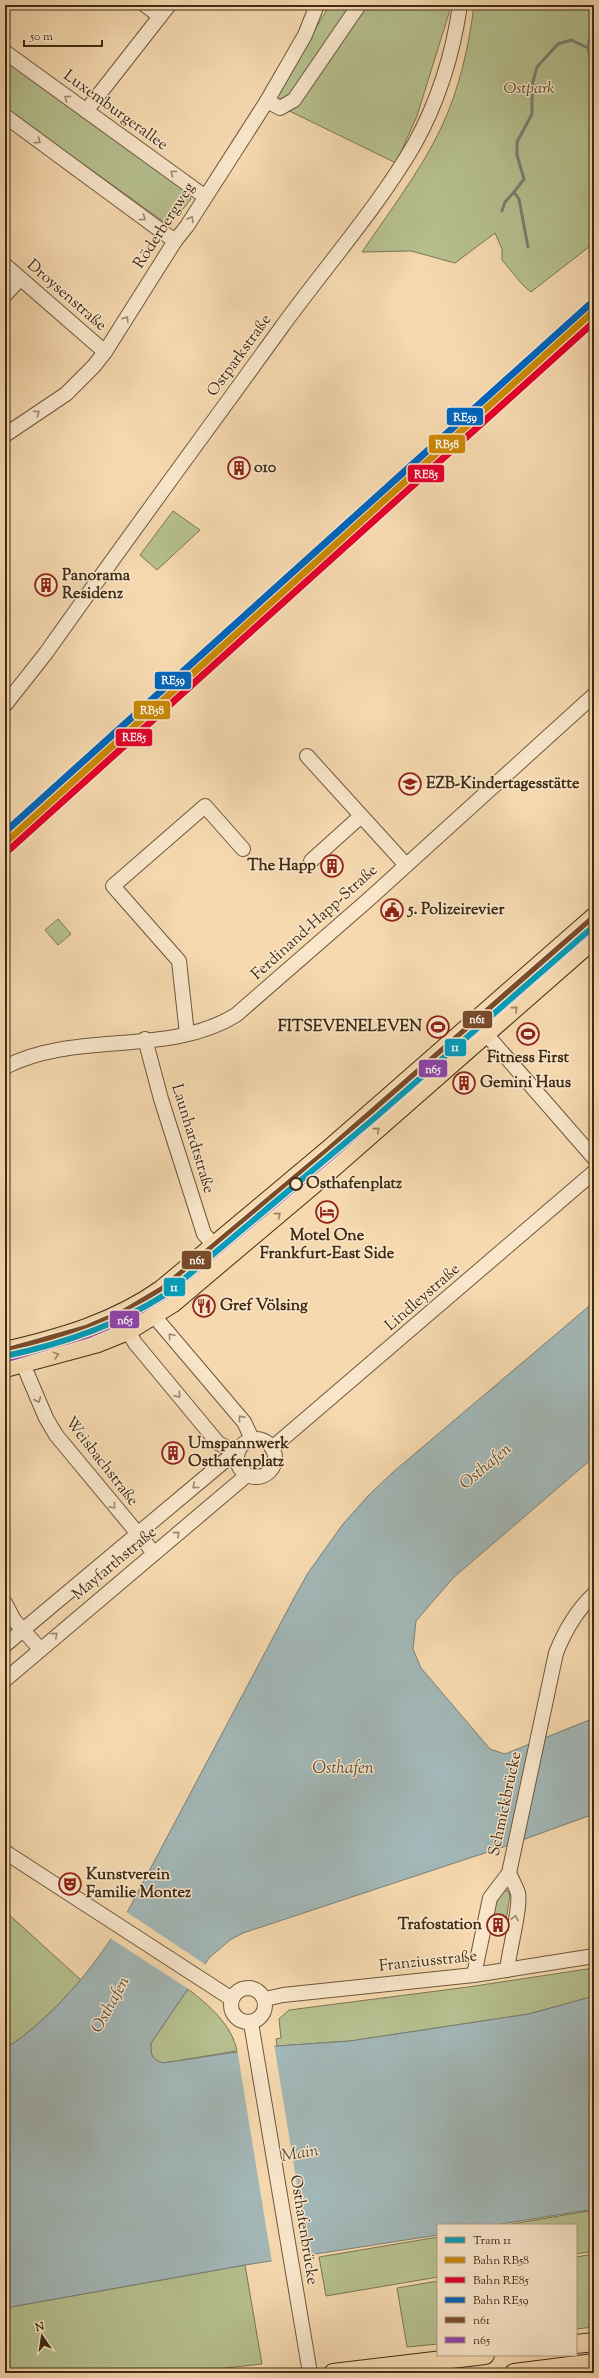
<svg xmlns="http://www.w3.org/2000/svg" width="599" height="2378" viewBox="0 0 599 2378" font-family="'Sorts Mill Goudy',serif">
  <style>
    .green { fill: #b6c090; stroke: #7b7652 }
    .water { fill: #a2b7b7; stroke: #7b7f76 }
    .pier { fill: #f6d9af }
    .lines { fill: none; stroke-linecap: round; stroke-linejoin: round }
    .stream { stroke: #7b7f76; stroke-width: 3 }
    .minor-casing { stroke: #6e573b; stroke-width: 16 }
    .major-casing { stroke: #402c14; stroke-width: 20 }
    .minor { stroke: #f9e6cb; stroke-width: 14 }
    .major { stroke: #f6d9af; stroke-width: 18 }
    .bus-1-casing { stroke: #f9e6cb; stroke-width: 9 }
    .bus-2-casing { stroke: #f9e6cb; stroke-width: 9 }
    .bus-1 { stroke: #7a4b2a; stroke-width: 6 }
    .bus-2 { stroke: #8e44ad; stroke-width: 6 }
    .rail-1-casing { stroke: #f9e6cb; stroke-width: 10 }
    .rail-2-casing { stroke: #f9e6cb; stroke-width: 10 }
    .rail-3-casing { stroke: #f9e6cb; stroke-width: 10 }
    .rail-1 { stroke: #c98805; stroke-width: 7 }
    .rail-2 { stroke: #e4002b; stroke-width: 7 }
    .rail-3 { stroke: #0065bd; stroke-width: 7 }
    .tram-1-casing { stroke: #f9e6cb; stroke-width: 9 }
    .tram-1 { stroke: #069cbb; stroke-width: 6 }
    .oneway { stroke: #9c8970 }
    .oneway2 { stroke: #9b8262 }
    .stop-dot { fill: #f9e6cb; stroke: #402c14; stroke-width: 2 }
    .labels { text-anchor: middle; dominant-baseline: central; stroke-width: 3; stroke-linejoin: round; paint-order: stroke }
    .park-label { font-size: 16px; font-style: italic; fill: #584a2d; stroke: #f9e6cb }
    .street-label { font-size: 16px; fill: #402c14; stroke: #f9e6cb }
    .poi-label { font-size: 16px; font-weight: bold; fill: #402c14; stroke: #f9e6cb; text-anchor: start }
    .stop-label { font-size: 16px; font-weight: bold; fill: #402c14; stroke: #f9e6cb; text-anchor: start }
    .water-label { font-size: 17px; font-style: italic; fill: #584f3d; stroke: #f9e6cb }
    .line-badge { stroke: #f9e6cb; stroke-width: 1.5 }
    .badge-label { font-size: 11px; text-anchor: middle; font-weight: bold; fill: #fff }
  </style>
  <rect width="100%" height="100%" fill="#f6d9af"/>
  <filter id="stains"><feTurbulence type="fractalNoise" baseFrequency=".005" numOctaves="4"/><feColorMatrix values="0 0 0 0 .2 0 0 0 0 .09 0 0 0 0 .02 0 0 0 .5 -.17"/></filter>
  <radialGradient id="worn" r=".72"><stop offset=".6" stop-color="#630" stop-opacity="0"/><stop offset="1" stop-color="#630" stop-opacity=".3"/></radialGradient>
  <g class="green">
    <path d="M 327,5 L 449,5 L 449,13 L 417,116 L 396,163 L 271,102 L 326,11 Z"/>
    <path d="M 474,5 L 594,5 L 594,243 L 531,292 C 519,283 512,271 502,260 L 502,249 L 495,233 L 455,263 L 411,251 L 362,252 C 389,212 420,172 441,128 C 459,90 469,47 474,5 Z"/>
    <path d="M 5,55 L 188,192 L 191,199 L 177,216 L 164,222 L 5,108 Z"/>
    <path d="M 173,511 L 200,530 L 157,570 L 140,555 Z"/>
    <path d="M 58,919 L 71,934 L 58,945 L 45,930 Z"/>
    <path d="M 502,1889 L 508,1891 L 510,1896 L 506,1920 L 492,1916 L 497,1894 Z"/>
    <path d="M 5,1911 L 81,1980 C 58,2006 34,2030 5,2049 Z"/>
    <path d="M 594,1968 L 594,1996 L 529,2014 L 350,2041 L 277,2046 L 276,2039 L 281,2038 L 279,2019 L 289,2010 L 468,1987 Z"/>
    <path d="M 188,1989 C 209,2005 232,2025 237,2051 L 163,2063 C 152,2060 150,2054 151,2043 Z"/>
    <path d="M 594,2210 L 594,2251 L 576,2254 L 576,2225 L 506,2225 Z"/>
    <path d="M 438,2237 L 438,2277 L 326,2296 L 319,2257 Z"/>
    <path d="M 594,2254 L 594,2327 L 576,2329 L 576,2257 Z"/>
    <path d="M 245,2265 L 262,2364 L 180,2373 L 5,2373 L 5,2308 Z"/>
    <path d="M 438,2281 L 438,2344 L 407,2347 L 397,2288 Z"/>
  </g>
  <g class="water">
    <path d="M 594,31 L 594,60 L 591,60 C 585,48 586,42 594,31 Z"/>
    <path d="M 594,1302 L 594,1457 L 453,1578 L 416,1621 L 413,1649 L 421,1668 L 490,1749 L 505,1754 L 594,1718 L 594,1814 L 503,1847 L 243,1933 L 230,1940 L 209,1958 L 151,2043 C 150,2054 152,2060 163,2063 L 277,2046 L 350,2041 L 529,2014 L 594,1996 L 594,2209 L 495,2225 L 438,2225 L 438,2235 L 245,2265 L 5,2308 L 5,2049 C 54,2017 91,1971 122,1922 L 294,1598 L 308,1573 L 343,1524 L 368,1496 L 392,1473 Z"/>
  </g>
  <g class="pier">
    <path d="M 125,1911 L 206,1965 L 190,1990 L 110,1938 Z"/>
    <path d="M 274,2044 L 309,2258 L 272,2263 L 237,2049 Z"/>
  </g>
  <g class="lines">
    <g class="stream">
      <path d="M 502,211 L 505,202 L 514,192"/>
      <path d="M 528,247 L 519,199 L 514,192 L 524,179 L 517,155 L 517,142 L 532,114 L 532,85 L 537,67 L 558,44 L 571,40 L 586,47"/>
    </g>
    <g class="minor-casing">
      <g id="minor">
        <path d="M 145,5 L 160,16"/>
        <path d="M 5,52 L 204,196"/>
        <path d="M 267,101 L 280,108 L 294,100 L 359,5"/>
        <path d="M 86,111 L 169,5"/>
        <path d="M 5,116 L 175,241"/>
        <path d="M 5,265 L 105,352"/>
        <path d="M 5,295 L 20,279"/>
        <path d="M 5,435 L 66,394 L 94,366 L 105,352 L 175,241 L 187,226 L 267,101 L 305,35 L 317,5"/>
        <path d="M 5,705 L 46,653 C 123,544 203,436 281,328 C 325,267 376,210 414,145 C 438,102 453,54 460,5"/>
        <path d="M 307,756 L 406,865"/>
        <path d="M 311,861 L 361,816"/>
        <path d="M 479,1026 L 594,1158"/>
        <path d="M 187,1034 L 179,961 L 113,886 L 205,806 L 243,849"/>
        <path d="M 145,1039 L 161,1099 L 204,1234 L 214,1245"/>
        <path d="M 5,1067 C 76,1030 168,1057 236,1015 L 368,900 L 594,695"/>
        <path d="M 154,1316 L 244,1422 L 252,1439"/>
        <path d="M 128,1331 L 135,1343 L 218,1443 L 237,1453"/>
        <path d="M 23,1364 L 46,1418 L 56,1435 L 154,1553"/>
        <circle cx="256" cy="1458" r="19"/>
        <path d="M 272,1448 L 594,1172"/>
        <path d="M 5,1603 L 14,1620 L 40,1649"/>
        <path d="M 5,1645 L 227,1459 L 237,1454"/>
        <path d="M 5,1680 L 247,1475"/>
        <path d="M 5,1852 L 232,1999"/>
        <path d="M 507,1970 C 509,1951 521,1907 518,1893 C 516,1887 512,1880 509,1873"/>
        <path d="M 474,1975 L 490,1898 L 509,1873 L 556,1653 C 565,1630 576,1611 594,1594"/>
        <circle cx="248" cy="2005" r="17"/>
        <path d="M 265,1999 L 283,1995 L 474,1975 L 594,1956"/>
        <path d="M 251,2023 L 310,2373"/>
      </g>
    </g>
    <g class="major-casing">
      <g id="major">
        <path d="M 5,1351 C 61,1338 114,1323 162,1289 L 328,1150 L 594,917"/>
        <path d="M 5,1368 L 98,1343 L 128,1331 L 173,1303 L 327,1173 L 594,939"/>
        <path d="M 576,2344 L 594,2342"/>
        <path d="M 333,2373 L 485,2355"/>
        <path d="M 514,2373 L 594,2363"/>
      </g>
    </g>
    <use href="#minor" class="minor"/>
    <use href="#major" class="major"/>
    <g class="bus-1-casing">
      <path id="bus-1" d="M 5,1351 L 86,1328 L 125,1311 L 162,1289 L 328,1150 L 594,917"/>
    </g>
    <g class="bus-2-casing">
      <path id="bus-2" d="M 7,1359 L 89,1335 L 129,1318 L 166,1296 L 333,1156 L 594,928"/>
    </g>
    <use href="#bus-1" class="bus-1"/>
    <use href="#bus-2" class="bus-2"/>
    <g class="rail-1-casing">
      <path id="rail-1" d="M 5,843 L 594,311"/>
    </g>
    <g class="rail-2-casing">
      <path id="rail-2" d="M 10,849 L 594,322"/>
    </g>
    <g class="rail-3-casing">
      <path id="rail-3" d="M 5,832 L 589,305"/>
    </g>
    <use href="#rail-1" class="rail-1"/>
    <use href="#rail-2" class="rail-2"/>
    <use href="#rail-3" class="rail-3"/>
    <g class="tram-1-casing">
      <path id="tram-1" d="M 5,1356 C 63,1344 116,1326 166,1294 L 377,1116 L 594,926"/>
    </g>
    <use href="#tram-1" class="tram-1"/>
  </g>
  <defs><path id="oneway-chevron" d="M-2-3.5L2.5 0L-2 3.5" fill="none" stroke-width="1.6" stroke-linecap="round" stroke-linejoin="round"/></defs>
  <g class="oneway">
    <use href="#oneway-chevron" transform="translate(67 98) rotate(-144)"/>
    <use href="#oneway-chevron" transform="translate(38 141) rotate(36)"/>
    <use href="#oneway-chevron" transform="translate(173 173) rotate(-144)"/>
    <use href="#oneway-chevron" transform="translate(143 218) rotate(36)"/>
    <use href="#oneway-chevron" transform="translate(191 219) rotate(-59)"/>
    <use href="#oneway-chevron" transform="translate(126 319) rotate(-58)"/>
    <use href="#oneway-chevron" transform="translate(37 413) rotate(-34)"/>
    <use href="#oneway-chevron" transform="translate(171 1336) rotate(-131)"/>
    <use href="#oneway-chevron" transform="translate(178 1395) rotate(50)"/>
    <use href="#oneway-chevron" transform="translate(38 1400) rotate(67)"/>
    <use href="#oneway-chevron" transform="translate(241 1418) rotate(-129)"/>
    <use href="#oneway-chevron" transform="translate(195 1486) rotate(140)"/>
    <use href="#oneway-chevron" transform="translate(113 1506) rotate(50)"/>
    <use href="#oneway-chevron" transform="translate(177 1534) rotate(-40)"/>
    <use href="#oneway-chevron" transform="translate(55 1635) rotate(-41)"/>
    <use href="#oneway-chevron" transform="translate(515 1918) rotate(-78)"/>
  </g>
  <g class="oneway2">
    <use href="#oneway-chevron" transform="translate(515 1009) rotate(-41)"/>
    <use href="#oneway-chevron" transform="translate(377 1130) rotate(-41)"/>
    <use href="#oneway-chevron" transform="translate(278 1215) rotate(-40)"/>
    <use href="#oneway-chevron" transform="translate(56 1355) rotate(-15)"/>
  </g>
  <defs>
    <g id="building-ring" transform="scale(1.15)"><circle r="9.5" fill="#f9e6cb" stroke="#8f2418" stroke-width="1.5"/><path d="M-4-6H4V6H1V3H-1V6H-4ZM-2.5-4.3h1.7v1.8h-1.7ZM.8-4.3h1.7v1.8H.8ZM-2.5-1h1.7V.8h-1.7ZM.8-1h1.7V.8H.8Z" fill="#8f2418"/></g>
    <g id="school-ring" transform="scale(1.15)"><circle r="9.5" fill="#f9e6cb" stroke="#8f2418" stroke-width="1.5"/><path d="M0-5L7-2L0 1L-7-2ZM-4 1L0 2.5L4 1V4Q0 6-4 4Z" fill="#8f2418"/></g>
    <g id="civic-ring" transform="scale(1.15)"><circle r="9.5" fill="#f9e6cb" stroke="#8f2418" stroke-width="1.5"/><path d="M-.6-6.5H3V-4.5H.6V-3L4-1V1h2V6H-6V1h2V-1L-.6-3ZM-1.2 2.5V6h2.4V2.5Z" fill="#8f2418"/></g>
    <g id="stadium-ring" transform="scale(1.15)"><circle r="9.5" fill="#f9e6cb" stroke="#8f2418" stroke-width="1.5"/><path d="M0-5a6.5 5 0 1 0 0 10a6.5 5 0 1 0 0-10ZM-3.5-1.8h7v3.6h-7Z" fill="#8f2418"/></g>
    <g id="hotel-ring" transform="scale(1.15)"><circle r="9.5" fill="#f9e6cb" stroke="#8f2418" stroke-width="1.5"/><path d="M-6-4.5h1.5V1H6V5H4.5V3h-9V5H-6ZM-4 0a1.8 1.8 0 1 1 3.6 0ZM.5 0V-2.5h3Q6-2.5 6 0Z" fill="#8f2418"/></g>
    <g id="restaurant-ring" transform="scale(1.15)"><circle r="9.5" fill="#f9e6cb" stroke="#8f2418" stroke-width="1.5"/><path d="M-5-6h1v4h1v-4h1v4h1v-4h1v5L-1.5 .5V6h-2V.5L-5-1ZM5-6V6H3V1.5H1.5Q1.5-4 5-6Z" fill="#8f2418"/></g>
    <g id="theatre-ring" transform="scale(1.15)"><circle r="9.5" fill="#f9e6cb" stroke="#8f2418" stroke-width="1.5"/><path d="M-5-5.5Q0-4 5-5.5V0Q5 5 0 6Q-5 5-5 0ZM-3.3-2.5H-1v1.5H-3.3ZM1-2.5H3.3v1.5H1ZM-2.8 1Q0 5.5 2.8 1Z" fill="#8f2418"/></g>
  </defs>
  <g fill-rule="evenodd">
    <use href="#building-ring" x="239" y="468"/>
    <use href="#building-ring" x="46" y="585"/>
    <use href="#school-ring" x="410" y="784"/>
    <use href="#building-ring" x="332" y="866"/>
    <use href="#civic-ring" x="392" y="910"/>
    <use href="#stadium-ring" x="438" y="1027"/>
    <use href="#stadium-ring" x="528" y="1034"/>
    <use href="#building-ring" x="464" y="1083"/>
    <use href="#hotel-ring" x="327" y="1212"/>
    <use href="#restaurant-ring" x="204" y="1306"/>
    <use href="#building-ring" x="173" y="1453"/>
    <use href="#theatre-ring" x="70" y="1884"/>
    <use href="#building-ring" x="498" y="1925"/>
  </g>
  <circle class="stop-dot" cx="296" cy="1184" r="6"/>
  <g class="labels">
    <g class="park-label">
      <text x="529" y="89">Ostpark</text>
    </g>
    <g class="street-label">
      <text transform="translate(115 111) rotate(36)">Luxemburgerallee</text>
      <text transform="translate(165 226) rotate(-57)">Röderbergweg</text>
      <text transform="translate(66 296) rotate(41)">Droysenstraße</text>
      <text transform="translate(240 356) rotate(-54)">Ostparkstraße</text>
      <text transform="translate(315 923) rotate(-42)">Ferdinand-Happ-Straße</text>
      <text transform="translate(192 1139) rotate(73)">Launhardtstraße</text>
      <text transform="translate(423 1298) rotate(-41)">Lindleystraße</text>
      <text transform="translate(101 1462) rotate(52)">Weisbachstraße</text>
      <text transform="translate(115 1564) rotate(-40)">Mayfarthstraße</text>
      <text transform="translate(506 1804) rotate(-78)">Schmickbrücke</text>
      <text transform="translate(428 1962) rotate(-6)">Franziusstraße</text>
      <text transform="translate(303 2230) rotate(81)">Osthafenbrücke</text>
    </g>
    <g class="poi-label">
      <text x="254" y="468">o10</text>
      <text x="62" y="576">Panorama<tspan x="62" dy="18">Residenz</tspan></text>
      <text x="426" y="784">EZB-Kindertagesstätte</text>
      <text x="316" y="866" text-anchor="end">The Happ</text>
      <text x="408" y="910">5. Polizeirevier</text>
      <text x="422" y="1027" text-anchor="end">FITSEVENELEVEN</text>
      <text x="528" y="1058" text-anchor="middle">Fitness First</text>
      <text x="480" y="1083">Gemini Haus</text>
      <text x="327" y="1236" text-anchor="middle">Motel One<tspan x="327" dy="18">Frankfurt-East Side</tspan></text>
      <text x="220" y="1306">Gref Völsing</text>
      <text x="188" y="1444">Umspannwerk<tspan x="188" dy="18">Osthafenplatz</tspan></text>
      <text x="86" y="1875">Kunstverein<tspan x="86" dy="18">Familie Montez</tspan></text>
      <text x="482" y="1925" text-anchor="end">Trafostation</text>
    </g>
    <g class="stop-label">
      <text x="306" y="1184">Osthafenplatz</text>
    </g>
    <g class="water-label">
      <text transform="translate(486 1467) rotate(-40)">Osthafen</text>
      <text x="343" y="1769">Osthafen</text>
      <text transform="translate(111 2005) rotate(-61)">Osthafen</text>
      <text transform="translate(300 2154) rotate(-9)">Main</text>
    </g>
  </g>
  <g class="line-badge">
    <rect x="446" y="407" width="38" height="19" rx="4" fill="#0065bd"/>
    <rect x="428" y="434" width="38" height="20" rx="4" fill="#c98805"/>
    <rect x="407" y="464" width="38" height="19" rx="4" fill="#e4002b"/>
    <rect x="154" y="671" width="38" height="19" rx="4" fill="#0065bd"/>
    <rect x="133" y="700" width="38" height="20" rx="4" fill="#c98805"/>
    <rect x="115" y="728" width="38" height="19" rx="4" fill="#e4002b"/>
    <rect x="462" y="1010" width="31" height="19" rx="4" fill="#7a4b2a"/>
    <rect x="444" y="1038" width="23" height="19" rx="4" fill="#069cbb"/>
    <rect x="418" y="1059" width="30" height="19" rx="4" fill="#8e44ad"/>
    <rect x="181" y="1250" width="31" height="20" rx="4" fill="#7a4b2a"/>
    <rect x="163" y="1277" width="23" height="20" rx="4" fill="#069cbb"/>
    <rect x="109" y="1310" width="31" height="19" rx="4" fill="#8e44ad"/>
  </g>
  <g class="badge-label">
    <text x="465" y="421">RE59</text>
    <text x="447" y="448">RB58</text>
    <text x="426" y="478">RE85</text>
    <text x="173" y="684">RE59</text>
    <text x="152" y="714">RB58</text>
    <text x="134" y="741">RE85</text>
    <text x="477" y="1023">n61</text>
    <text x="455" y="1051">11</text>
    <text x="433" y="1073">n65</text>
    <text x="197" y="1264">n61</text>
    <text x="174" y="1291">11</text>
    <text x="125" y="1324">n65</text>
  </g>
  <rect width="599" height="2378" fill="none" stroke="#f6d9af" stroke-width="20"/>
  <rect x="6" y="6" width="587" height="2366" fill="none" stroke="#402c14" stroke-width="2"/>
  <rect x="10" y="10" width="579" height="2358" fill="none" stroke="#402c14"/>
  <rect x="437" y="2224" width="140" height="132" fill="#f9e6cb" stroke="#af9c82"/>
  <rect x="445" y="2237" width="20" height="6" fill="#069cbb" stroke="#af9c82"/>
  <text x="473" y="2244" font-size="12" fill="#402c14">Tram 11</text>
  <rect x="445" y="2257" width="20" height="6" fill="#c98805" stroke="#af9c82"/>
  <text x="473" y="2264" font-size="12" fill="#402c14">Bahn RB58</text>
  <rect x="445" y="2277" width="20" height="6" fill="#e4002b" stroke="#af9c82"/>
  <text x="473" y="2284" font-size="12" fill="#402c14">Bahn RE85</text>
  <rect x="445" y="2297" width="20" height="6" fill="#0065bd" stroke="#af9c82"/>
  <text x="473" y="2304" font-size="12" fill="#402c14">Bahn RE59</text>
  <rect x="445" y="2317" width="20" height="6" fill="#7a4b2a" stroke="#af9c82"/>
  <text x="473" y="2324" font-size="12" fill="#402c14">n61</text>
  <rect x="445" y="2337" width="20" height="6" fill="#8e44ad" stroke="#af9c82"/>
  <text x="473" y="2344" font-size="12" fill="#402c14">n65</text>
  <g transform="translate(42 2336) rotate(347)" stroke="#f9e6cb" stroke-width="3" paint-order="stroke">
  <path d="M0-3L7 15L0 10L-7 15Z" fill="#402c14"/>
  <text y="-6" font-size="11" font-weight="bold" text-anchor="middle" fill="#402c14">N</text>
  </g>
  <path d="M24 40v6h78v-6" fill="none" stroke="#402c14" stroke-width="2"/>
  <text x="30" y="40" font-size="12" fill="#402c14" stroke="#f9e6cb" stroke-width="3" paint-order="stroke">50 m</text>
  <rect width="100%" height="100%" filter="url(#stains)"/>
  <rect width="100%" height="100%" fill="url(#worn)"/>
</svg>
